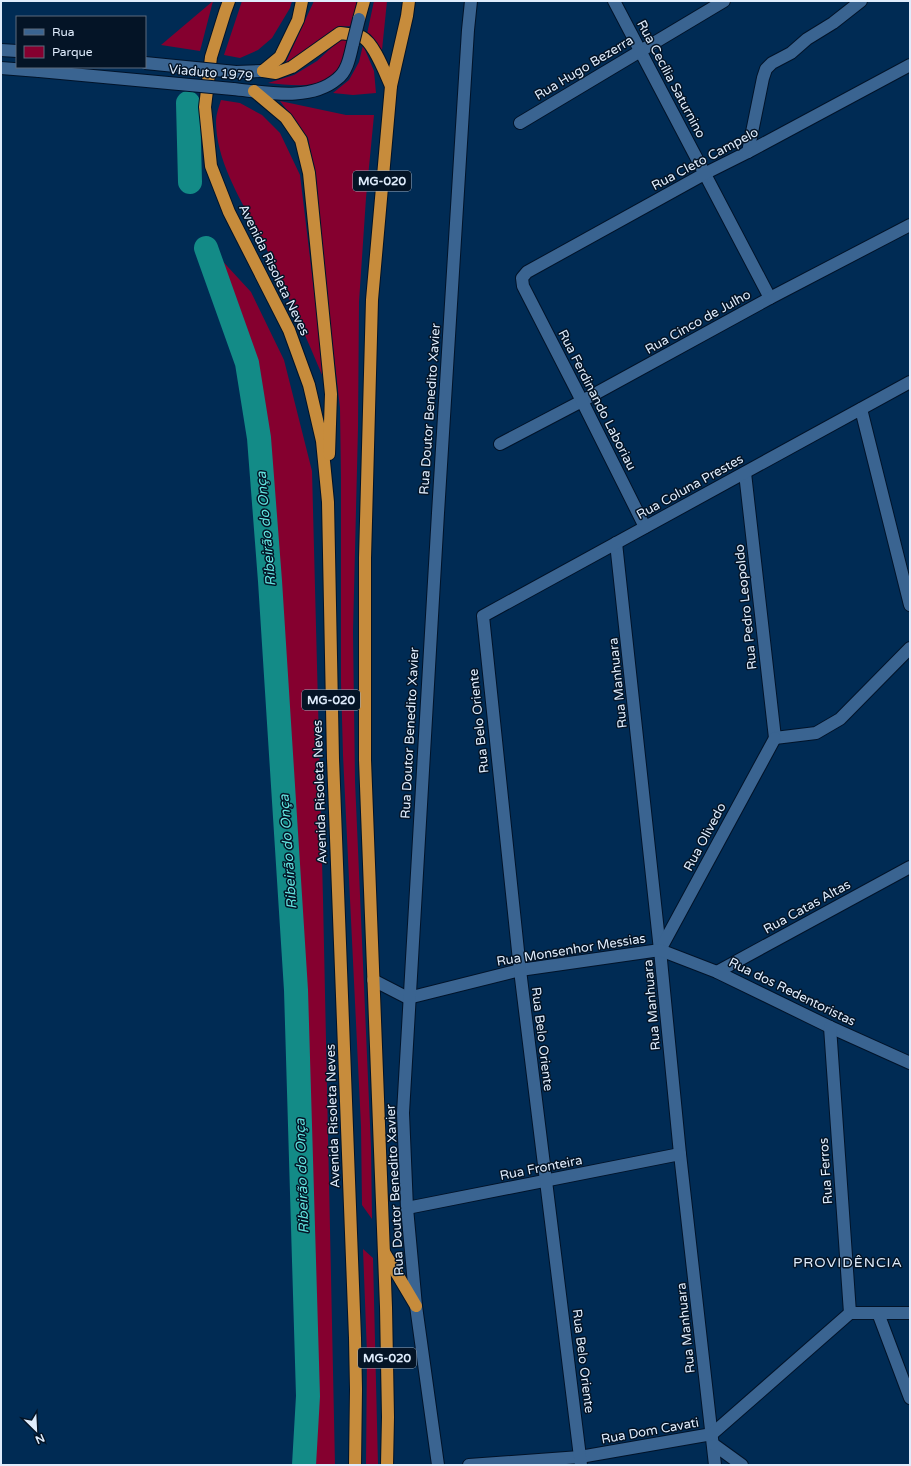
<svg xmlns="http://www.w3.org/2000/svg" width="911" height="1466" viewBox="0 0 911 1466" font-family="'Varela Round',sans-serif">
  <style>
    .green { fill: #85002f }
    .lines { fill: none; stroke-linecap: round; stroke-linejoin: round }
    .river { stroke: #138b87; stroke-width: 24 }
    .minor-casing { stroke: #011329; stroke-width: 14 }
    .highway-casing { stroke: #011329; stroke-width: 14 }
    .minor { stroke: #3a6491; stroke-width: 12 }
    .highway { stroke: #c78c3c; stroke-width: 12 }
    .minor-bridge-casing { stroke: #011329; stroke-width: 14; stroke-linecap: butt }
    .minor-bridge { stroke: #3a6491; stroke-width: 12 }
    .labels { text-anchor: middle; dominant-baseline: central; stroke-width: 3; stroke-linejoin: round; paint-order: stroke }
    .shield { fill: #041426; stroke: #9dabbc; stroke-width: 1 }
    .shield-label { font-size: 12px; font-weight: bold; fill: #dfecfc }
    .street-label { font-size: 13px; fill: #dfecfc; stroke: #041426 }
    .water-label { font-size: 14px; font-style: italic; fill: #62e3de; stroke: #041426 }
    .neighbourhood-label { font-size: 14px; letter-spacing: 1px; fill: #dfecfc; stroke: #041426 }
  </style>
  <rect width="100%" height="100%" fill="#002b54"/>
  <g class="green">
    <path d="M 213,1 L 200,51 L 161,45 Z"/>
    <path d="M 242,1 L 292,1 L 290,8 L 272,38 L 258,50 L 240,58 L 224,55 Z"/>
    <path d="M 314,1 L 357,1 L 351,26 L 341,27 L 285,64 Z"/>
    <path d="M 374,1 L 387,1 L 382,50 L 367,34 Z"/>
    <path d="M 342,38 L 348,41 C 346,49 344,58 340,65 C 325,92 294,85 268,83 L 294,75 L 317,61 Z"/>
    <path d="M 363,45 L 374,71 L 376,93 L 353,95 L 333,93 L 349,80 L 359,62 Z"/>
    <path d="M 221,100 L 240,103 L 262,115 L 280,133 L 300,175 L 325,382 C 307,339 288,296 269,254 C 250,213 216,168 216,121 C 216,114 219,107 221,100 Z"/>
    <path d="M 280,101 L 346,115 L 374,115 L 366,198 L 359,302 L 358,428 L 353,632 L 355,781 L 371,1147 L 372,1219 L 362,1205 L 361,1126 L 343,755 L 341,682 L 341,478 L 340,408 L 317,209 L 315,173 L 308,138 Z"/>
    <path d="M 216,254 L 251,292 L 284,360 L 312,471 L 323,899 L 335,1465 L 308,1465 L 311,1419 L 306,1176 L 296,901 L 266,475 L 253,367 Z"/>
    <path d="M 363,1249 L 373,1258 L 378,1465 L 366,1465 L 367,1354 Z"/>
  </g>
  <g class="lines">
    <g class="river">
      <path d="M 188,103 L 190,182"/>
      <path d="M 206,248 L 247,363 L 259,438 L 270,581 L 296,990 L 308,1396 L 304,1465"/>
    </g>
    <g class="minor-casing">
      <g id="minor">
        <path d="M 614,1 L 770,298"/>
        <path d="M 1,50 L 17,51"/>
        <path d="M 1,68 L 39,71"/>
        <path d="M 236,72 L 263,71"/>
        <path d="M 233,89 C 265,92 310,102 337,79 C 348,71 350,55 353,43"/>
        <path d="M 520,123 L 724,1"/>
        <path d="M 748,152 L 763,78 L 766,69 L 772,63 L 791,53 L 807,39 L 833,23 L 861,1"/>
        <path d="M 861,409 L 910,605"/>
        <path d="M 500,444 L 582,401 L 770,298 L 910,225"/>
        <path d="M 745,473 L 775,738"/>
        <path d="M 645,527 L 582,401 L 523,286 L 522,278 L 527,272 L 706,173 L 748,152 L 910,65"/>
        <path d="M 616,543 L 660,950 L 680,1154 L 715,1465"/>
        <path d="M 775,738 L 816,733 L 840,719 L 910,648"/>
        <path d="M 660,950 L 775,738"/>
        <path d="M 717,972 L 910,867"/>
        <path d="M 373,980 L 408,998 L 520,970 L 660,950 L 717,972 L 830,1027 L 910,1063"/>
        <path d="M 830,1027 L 850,1313"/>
        <path d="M 407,1208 L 680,1154"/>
        <path d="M 878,1313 L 910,1398"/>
        <path d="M 713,1444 L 742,1465"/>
        <path d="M 438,1465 L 416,1306 L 407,1208 L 403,1113 L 438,513 L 468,30 L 471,1"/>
        <path d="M 469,1465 L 580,1457 L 712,1434 L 850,1313 L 910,1313"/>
        <path d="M 581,1465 L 520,970 L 483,616 L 910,382"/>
      </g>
    </g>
    <g class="highway-casing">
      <g id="highway">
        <path d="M 229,1 L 225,12 L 211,57 L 205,107 L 211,166 L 229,212 L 289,330 L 309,385 L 322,441 L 328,502 L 333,759 L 355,1338 L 356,1389 L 355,1465"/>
        <path d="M 359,19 L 364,1"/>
        <path d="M 263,71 L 276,73 L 292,67 L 340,33 C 347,34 356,34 362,37 C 374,43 385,73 391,86"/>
        <path d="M 263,71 L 280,57 L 298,20 L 302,1"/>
        <path d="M 254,91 L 286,118 L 301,140 L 309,173 L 331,394 L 329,454"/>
        <path d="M 384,1252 L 416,1306"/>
        <path d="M 387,1465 L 388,1417 L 386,1307 L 365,760 L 365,558 L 372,300 L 391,86 L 407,16 L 409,1"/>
      </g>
    </g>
    <use href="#minor" class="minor"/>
    <use href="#highway" class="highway"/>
    <g class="minor-bridge-casing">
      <g id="minor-bridge">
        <path d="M 353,43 L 359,19"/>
        <path d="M 145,63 L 236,72"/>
        <path d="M 39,71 L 233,89"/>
      </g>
    </g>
    <use href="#minor-bridge" class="minor-bridge"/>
  </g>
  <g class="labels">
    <g class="shield">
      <rect x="353" y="171" width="58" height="20" rx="3"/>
      <rect x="302" y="690" width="58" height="20" rx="3"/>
      <rect x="358" y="1348" width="58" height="20" rx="3"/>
    </g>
    <g class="shield-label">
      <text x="382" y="181">MG-020</text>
      <text x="331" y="700">MG-020</text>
      <text x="387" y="1358">MG-020</text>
    </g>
    <g class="street-label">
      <text transform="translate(584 68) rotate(-31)">Rua Hugo Bezerra</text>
      <text transform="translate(211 73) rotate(5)">Viaduto 1979</text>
      <text transform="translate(671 79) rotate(62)">Rua Cecília Saturnino</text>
      <text transform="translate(705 159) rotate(-28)">Rua Cleto Campelo</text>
      <text transform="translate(274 270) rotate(64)">Avenida Risoleta Neves</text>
      <text transform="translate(698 322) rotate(-29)">Rua Cinco de Julho</text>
      <text transform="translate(597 400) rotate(63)">Rua Ferdinando Laboriau</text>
      <text transform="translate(430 409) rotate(-86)">Rua Doutor Benedito Xavier</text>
      <text transform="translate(690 487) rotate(-29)">Rua Coluna Prestes</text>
      <text transform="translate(746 607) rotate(-96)">Rua Pedro Leopoldo</text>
      <text transform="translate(618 683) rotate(-96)">Rua Manhuara</text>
      <text transform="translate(479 721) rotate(-96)">Rua Belo Oriente</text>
      <text transform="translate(410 733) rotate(-87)">Rua Doutor Benedito Xavier</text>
      <text transform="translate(320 792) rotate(-92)">Avenida Risoleta Neves</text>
      <text transform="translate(705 837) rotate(-62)">Rua Olivedo</text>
      <text transform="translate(807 907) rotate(-29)">Rua Catas Altas</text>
      <text transform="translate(571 950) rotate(-9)">Rua Monsenhor Messias</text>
      <text transform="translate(792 992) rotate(26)">Rua dos Redentoristas</text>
      <text transform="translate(652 1005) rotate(-95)">Rua Manhuara</text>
      <text transform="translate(542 1039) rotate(83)">Rua Belo Oriente</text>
      <text transform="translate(333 1116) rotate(-92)">Avenida Risoleta Neves</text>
      <text transform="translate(541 1168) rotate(-11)">Rua Fronteira</text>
      <text transform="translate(826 1171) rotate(-94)">Rua Ferros</text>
      <text transform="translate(395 1190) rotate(-93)">Rua Doutor Benedito Xavier</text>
      <text transform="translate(686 1328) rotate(-96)">Rua Manhuara</text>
      <text transform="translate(583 1361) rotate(83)">Rua Belo Oriente</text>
      <text transform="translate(650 1431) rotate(-10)">Rua Dom Cavati</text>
    </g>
    <g class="water-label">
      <text transform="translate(266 529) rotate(-95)">Ribeirão do Onça</text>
      <text transform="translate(288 852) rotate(-94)">Ribeirão do Onça</text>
      <text transform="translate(302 1176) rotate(-92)">Ribeirão do Onça</text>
    </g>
    <g class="neighbourhood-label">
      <text x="848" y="1262">PROVIDÊNCIA</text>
    </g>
  </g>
  <rect width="911" height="1466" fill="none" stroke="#dfecfc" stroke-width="4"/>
  <rect x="16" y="16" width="130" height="52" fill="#041426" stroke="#5c6a7c"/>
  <rect x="24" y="29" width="20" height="6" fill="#3a6491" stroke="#5c6a7c"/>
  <text x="52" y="36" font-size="12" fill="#dfecfc">Rua</text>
  <rect x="24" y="46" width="20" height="12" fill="#85002f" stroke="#5c6a7c"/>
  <text x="52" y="56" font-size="12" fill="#dfecfc">Parque</text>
  <g transform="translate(36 1430) rotate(156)" stroke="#041426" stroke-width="3" paint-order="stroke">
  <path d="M0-3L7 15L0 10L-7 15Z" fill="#dfecfc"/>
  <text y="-6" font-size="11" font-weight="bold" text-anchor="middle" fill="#dfecfc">N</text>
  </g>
</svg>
